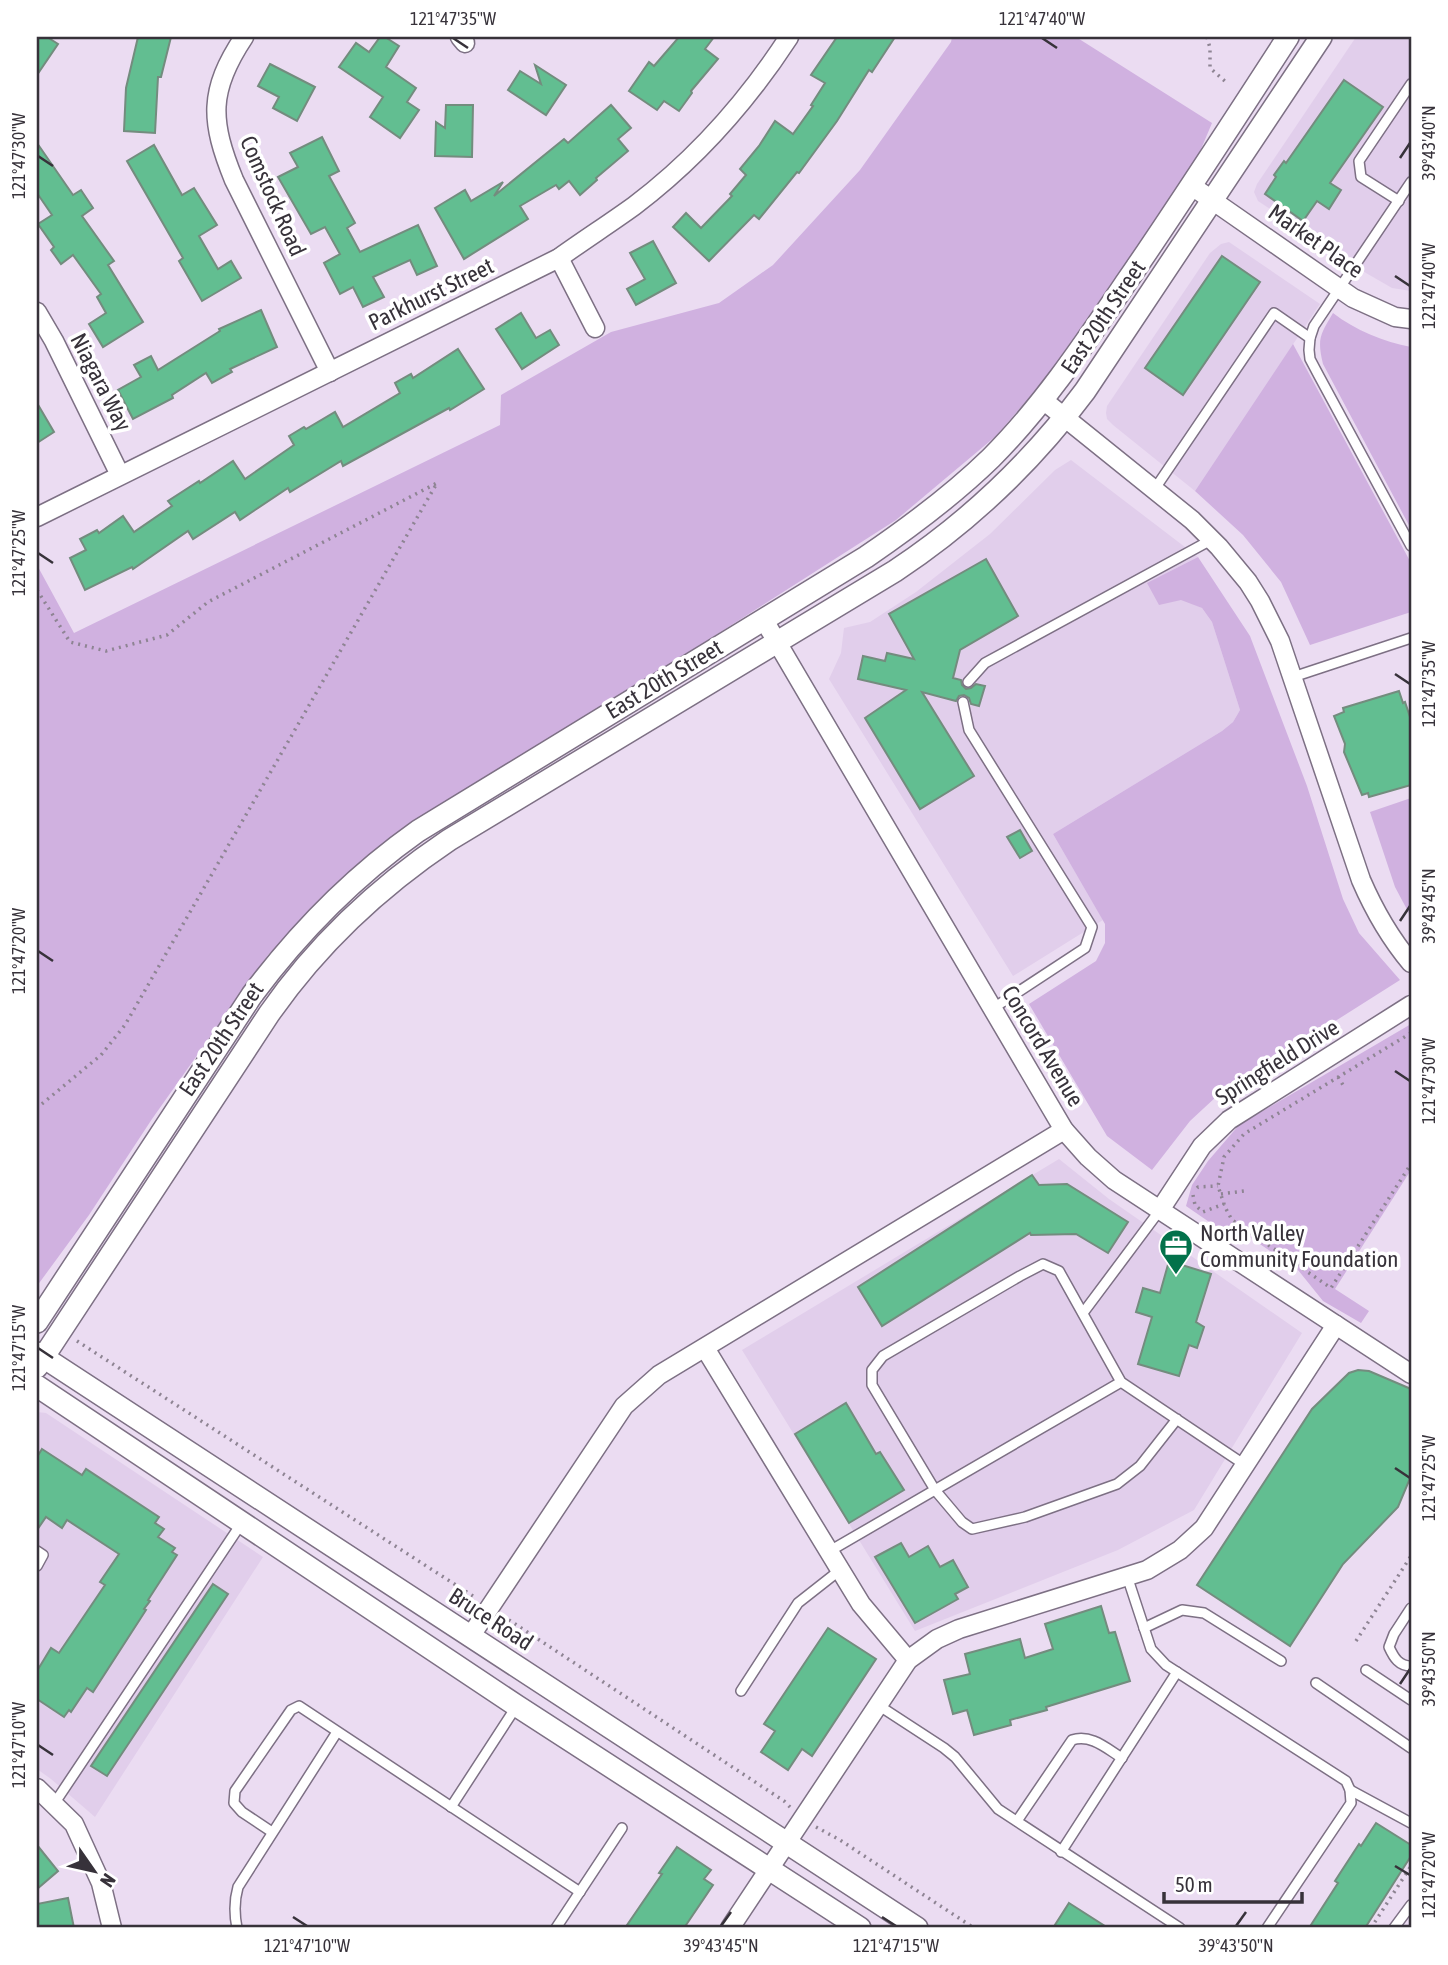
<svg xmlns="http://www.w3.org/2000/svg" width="1448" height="1965" viewBox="0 0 1448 1965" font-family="'Asap Condensed',sans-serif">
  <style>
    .built { fill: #e1ceeb }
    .green { fill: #d0b1e0 }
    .building { fill: #62be91; stroke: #738c7e; stroke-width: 2 }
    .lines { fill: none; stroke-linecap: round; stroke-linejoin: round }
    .service-casing { stroke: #7d7084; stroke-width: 12 }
    .minor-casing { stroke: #7d7084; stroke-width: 21 }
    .tertiary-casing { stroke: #7d7084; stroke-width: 24 }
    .path { stroke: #8e8493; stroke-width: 3.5; stroke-dasharray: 2 5; stroke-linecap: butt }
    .service { stroke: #fff; stroke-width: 9 }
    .minor { stroke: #fff; stroke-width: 18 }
    .tertiary { stroke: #fff; stroke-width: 21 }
    .ticks { fill: none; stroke: #37323a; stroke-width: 2.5 }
    .labels { text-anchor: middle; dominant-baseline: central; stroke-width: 7; stroke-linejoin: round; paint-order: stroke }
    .street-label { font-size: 23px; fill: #37323a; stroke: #fff }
    .poi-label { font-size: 23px; fill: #37323a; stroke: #fff; text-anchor: start }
    .neatline { fill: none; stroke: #37323a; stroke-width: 2.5 }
    .ticks-label { font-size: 18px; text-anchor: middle; fill: #37323a }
  </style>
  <rect width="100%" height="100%" fill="#ebdcf2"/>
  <g class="built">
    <path d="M 1356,37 L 1411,37 L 1411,291 L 1392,288 L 1366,273 L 1258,201 L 1254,192 L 1257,184 Z"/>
    <path d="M 1229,242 L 1320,304 L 1195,491 L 1113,425 L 1107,419 L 1106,413 L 1107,406 L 1210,253 L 1221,244 Z"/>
    <path d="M 1071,460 L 1198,557 L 1148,583 L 1202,608 L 1212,622 L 1240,710 L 1233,722 L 1222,731 L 1053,834 L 1103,920 L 1013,976 L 829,679 L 841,653 L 844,628 L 870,622 L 916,592 L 990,534 L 1055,470 Z"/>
    <path d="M 1059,1159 L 1109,1199 L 1302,1333 L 1194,1510 L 1118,1550 L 915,1631 L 742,1350 Z"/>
    <path d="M 37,1412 L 46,1413 L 263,1557 L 95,1817 L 51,1779 L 37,1769 Z"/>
  </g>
  <g class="green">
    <path d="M 952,37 L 1076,37 L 1212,123 L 1196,161 L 1046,378 L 996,436 L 896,520 L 360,862 L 268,955 L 152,1119 L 89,1215 L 37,1286 L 37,565 L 74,633 L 500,425 L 501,395 L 611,332 L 719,303 L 773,265 L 860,170 L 951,42 Z"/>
    <path d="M 1333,313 C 1355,330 1384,342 1411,347 L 1411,529 L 1323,364 C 1317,339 1320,335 1333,313 Z"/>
    <path d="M 1293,344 L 1411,563 L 1411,612 L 1310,645 L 1281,582 L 1243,535 L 1195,491 Z"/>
    <path d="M 1198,557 L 1250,636 L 1307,786 L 1343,899 L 1359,933 L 1400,980 L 1217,1096 L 1190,1121 L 1152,1170 L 1107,1136 L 1029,1004 L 1096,961 L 1105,943 L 1105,924 L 1053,834 L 1222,731 L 1233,722 L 1240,710 L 1212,622 L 1202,608 L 1181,600 L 1159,605 L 1147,583 Z"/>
    <path d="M 1411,798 L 1411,917 L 1395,887 L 1370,812 Z"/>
    <path d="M 1411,1024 L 1411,1170 L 1335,1289 L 1369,1311 L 1361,1323 L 1323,1301 L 1298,1270 L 1245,1234 L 1215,1226 L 1186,1206 L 1192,1185 L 1208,1161 L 1239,1125 Z"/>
  </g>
  <g class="building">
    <path d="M 37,37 L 47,37 L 58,44 L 37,75 Z"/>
    <path d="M 138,37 L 171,37 L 161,77 L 158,77 L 155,133 L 124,131 L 126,88 Z"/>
    <path d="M 380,37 L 385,37 L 399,46 L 386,67 L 416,88 L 407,102 L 419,110 L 400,138 L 370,117 L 383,97 L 339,67 L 356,43 L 369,52 Z"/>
    <path d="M 679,37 L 714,37 L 705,49 L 718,59 L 691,91 L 692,93 L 679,111 L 664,101 L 657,110 L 629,91 L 649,62 L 654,66 Z"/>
    <path d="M 837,37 L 895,37 L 872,72 L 869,70 L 837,121 L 799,173 L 797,172 L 759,219 L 754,215 L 709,261 L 673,227 L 686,213 L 701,228 L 732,196 L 730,194 L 746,175 L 740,169 L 759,146 L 775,121 L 793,134 L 813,106 L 811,105 L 825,83 L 811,75 Z"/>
    <path d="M 270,64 L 315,87 L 297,121 L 273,108 L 279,97 L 258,86 Z"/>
    <path d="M 535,65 L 566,85 L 546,115 L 508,90 L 520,71 L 541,84 Z"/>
    <path d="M 1344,80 L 1383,107 L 1330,183 L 1341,190 L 1329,209 L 1317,201 L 1303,221 L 1265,194 L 1276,177 L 1274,175 L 1284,161 L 1286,163 Z"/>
    <path d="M 446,105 L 473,105 L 472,157 L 435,156 L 436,122 L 445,128 Z"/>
    <path d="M 611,105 L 631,128 L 618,139 L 628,151 L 596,178 L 597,180 L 580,195 L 569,181 L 559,189 L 556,185 L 520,206 L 528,219 L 464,259 L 435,208 L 465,190 L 471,201 L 503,182 L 494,196 L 564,139 L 568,143 Z"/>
    <path d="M 322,137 L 339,171 L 329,176 L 355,223 L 347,228 L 360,252 L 418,225 L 437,266 L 417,275 L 410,260 L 373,277 L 384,297 L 363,307 L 353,287 L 340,294 L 324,263 L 340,254 L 325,227 L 311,234 L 278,177 L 298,167 L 290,153 Z"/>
    <path d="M 37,143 L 73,195 L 81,190 L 93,208 L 82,216 L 114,261 L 108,265 L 143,322 L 103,347 L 89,324 L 106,313 L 97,297 L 101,294 L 73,255 L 61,264 L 51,250 L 54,247 L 38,224 L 52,215 L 37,193 Z"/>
    <path d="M 154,145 L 182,195 L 194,188 L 217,225 L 199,236 L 218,269 L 231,261 L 241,278 L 202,301 L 179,261 L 183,258 L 127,161 Z"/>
    <path d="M 653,241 L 676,283 L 636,305 L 627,289 L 645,279 L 630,253 Z"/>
    <path d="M 1222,256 L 1260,282 L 1183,395 L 1145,368 Z"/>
    <path d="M 261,310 L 277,347 L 230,369 L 232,372 L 212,383 L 206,373 L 172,395 L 173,398 L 133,419 L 118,390 L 141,377 L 134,365 L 151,356 L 158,370 L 220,331 L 219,329 Z"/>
    <path d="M 521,313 L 536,338 L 550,330 L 559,345 L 522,369 L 496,329 Z"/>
    <path d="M 458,349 L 484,389 L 450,410 L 449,408 L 343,466 L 341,461 L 290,492 L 288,488 L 240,520 L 235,512 L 193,539 L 188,531 L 133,569 L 132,567 L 85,590 L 70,558 L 86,550 L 80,539 L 97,530 L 99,533 L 123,516 L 134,532 L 172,506 L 168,501 L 199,481 L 200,483 L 233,461 L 245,479 L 294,445 L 289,436 L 304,427 L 306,429 L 335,412 L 343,427 L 400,393 L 395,383 L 411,374 L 413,378 Z"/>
    <path d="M 37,403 L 54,432 L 37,443 Z"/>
    <path d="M 986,559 L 1018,616 L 960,650 L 953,678 L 961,680 L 962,685 L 966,689 L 971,688 L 976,684 L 985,686 L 979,706 L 971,704 L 969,698 L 964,695 L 959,696 L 956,701 L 922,692 L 974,776 L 920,809 L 865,718 L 906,690 L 858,679 L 863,656 L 885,661 L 887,653 L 914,659 L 889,614 Z"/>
    <path d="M 1399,691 L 1403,703 L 1405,702 L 1411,720 L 1411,785 L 1369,797 L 1368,793 L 1362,795 L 1344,752 L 1345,744 L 1334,716 L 1344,712 L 1343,708 Z"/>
    <path d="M 1020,830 L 1032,851 L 1020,858 L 1007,837 Z"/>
    <path d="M 1032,1175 L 1039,1185 L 1067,1184 L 1128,1222 L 1108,1253 L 1076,1234 L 1031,1235 L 1030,1233 L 882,1326 L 858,1287 Z"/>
    <path d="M 1169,1261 L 1211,1274 L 1196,1322 L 1204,1327 L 1197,1348 L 1189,1345 L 1179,1376 L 1138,1364 L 1152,1317 L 1136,1312 L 1143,1288 L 1160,1293 Z"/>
    <path d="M 1358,1370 L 1369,1371 L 1411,1389 L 1411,1476 L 1398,1507 L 1343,1564 L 1290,1646 L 1197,1585 L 1312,1409 L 1349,1373 Z"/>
    <path d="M 846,1403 L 876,1454 L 880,1452 L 904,1490 L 849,1523 L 795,1434 Z"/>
    <path d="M 42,1449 L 82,1475 L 86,1469 L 159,1517 L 155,1523 L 164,1529 L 158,1537 L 175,1548 L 172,1552 L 177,1555 L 148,1600 L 150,1601 L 144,1609 L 146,1610 L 93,1692 L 87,1688 L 71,1712 L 69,1710 L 64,1717 L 37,1699 L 37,1671 L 51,1648 L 59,1653 L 105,1585 L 100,1582 L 119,1554 L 67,1520 L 62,1528 L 46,1517 L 37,1530 L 37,1457 Z"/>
    <path d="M 901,1543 L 909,1557 L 928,1546 L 940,1567 L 953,1560 L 968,1587 L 955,1594 L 958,1599 L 915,1623 L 875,1557 Z"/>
    <path d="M 213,1584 L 228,1594 L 107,1776 L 91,1766 Z"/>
    <path d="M 1101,1606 L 1109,1633 L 1115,1632 L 1130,1681 L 1046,1707 L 1047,1710 L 1010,1720 L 1011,1725 L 974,1735 L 967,1710 L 953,1714 L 944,1680 L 970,1674 L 965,1654 L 1020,1639 L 1025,1658 L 1053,1649 L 1045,1624 Z"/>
    <path d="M 828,1628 L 876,1659 L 812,1756 L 802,1749 L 788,1770 L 761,1752 L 775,1731 L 764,1724 Z"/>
    <path d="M 1376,1823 L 1411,1845 L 1411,1856 L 1365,1928 L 1309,1928 L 1338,1883 L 1335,1881 L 1359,1844 L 1361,1846 Z"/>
    <path d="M 37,1845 L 58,1871 L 37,1889 Z"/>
    <path d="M 677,1847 L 711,1870 L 704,1879 L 713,1885 L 684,1928 L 625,1928 L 662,1874 L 659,1873 Z"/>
    <path d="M 68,1898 L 74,1928 L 37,1928 L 37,1904 Z"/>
    <path d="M 1069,1903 L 1108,1928 L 1053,1928 Z"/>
  </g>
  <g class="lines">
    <g class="service-casing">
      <g id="service">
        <path d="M 1411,182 L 1314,326 L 1310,338 L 1309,350 L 1310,359 L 1319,376 L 1411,546"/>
        <path d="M 1399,201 L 1361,177 L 1359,161 L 1411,84"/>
        <path d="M 1154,490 L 1274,313 L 1310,338"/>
        <path d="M 1293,677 L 1411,638"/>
        <path d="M 968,682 L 985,663 L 1211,540"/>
        <path d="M 963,702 L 969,730 L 1092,927 L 1085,948 L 992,1009"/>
        <path d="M 1083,1313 L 1160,1210"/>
        <path d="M 1177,1419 L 1140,1466 L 1117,1484 L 1025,1517 L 972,1529 L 962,1522 L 935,1490 L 872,1385 L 872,1370 L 883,1356 L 1020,1276 L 1043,1264 L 1059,1271 L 1121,1382 L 1245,1465"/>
        <path d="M 37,1551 L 43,1555 L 37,1566"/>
        <path d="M 828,1552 L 1121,1382"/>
        <path d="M 1127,1576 L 1151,1649 L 1166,1665 L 1346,1781 L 1350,1790 L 1351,1803 L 1267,1928"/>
        <path d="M 1411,1608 L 1394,1634 L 1389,1647 C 1394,1658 1399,1666 1411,1666"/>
        <path d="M 1144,1628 L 1182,1610 L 1204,1613 L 1281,1661"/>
        <path d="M 1366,1670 L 1411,1700"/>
        <path d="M 1316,1683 L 1411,1748"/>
        <path d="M 741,1691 L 798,1603 L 840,1570"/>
        <path d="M 878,1705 L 944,1748 L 955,1757 L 998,1809 L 1180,1928"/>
        <path d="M 1350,1790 L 1411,1823"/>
        <path d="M 54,1804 L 241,1524"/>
        <path d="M 451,1807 L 516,1707"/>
        <path d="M 1017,1821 L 1072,1740 C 1091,1734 1106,1748 1122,1758"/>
        <path d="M 272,1832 L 242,1812 L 234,1803 L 235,1791 L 291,1710 L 299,1706 L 580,1892"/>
        <path d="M 1061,1852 L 1177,1672"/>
        <path d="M 237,1928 C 234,1913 234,1901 238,1887 L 337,1732"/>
        <path d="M 556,1928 L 622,1828"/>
        <path d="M 1394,1928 L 1411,1905"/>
      </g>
    </g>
    <g class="minor-casing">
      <g id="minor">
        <path d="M 244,37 C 208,91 210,121 234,180 L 330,372"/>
        <path d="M 460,37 L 465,43"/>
        <path d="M 1199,191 L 1353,298 L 1395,317 L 1411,319"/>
        <path d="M 559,258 L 595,328"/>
        <path d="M 37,312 L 54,341 L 120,475"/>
        <path d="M 1043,400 L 1192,520 L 1219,547 L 1248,582 L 1260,601 L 1280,641 L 1361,880 C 1374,910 1390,938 1411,963"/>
        <path d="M 37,517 L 559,258 C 584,240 609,224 634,206 C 695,160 748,100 789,37"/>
        <path d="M 764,620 L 1064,1130 L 1088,1157 L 1114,1180 L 1411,1374"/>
        <path d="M 1160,1210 L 1202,1146 L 1229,1120 L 1411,1005"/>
        <path d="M 705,1348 L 861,1604 L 908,1660"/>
        <path d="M 470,1637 L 624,1406 L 659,1375 L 1064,1130"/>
        <path d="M 37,1788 L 74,1824 L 101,1883 L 112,1928"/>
        <path d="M 730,1928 L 908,1660 L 937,1639 L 959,1629 L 1147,1570 L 1180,1550 L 1204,1528 L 1336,1325"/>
      </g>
    </g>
    <g class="tertiary-casing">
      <g id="tertiary">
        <path d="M 37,1322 L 252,995 C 299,932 353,877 418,831 L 866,557 C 910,527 953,495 991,458 C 1044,405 1085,343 1127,281 C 1182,201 1235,119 1288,37"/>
        <path d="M 37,1353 L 917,1928"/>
        <path d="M 37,1367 L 269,1014 C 317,945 379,887 449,840 L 895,571 C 969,522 1032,462 1085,391 L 1321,37"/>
        <path d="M 37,1386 L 517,1706 L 860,1928"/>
      </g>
    </g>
    <g class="path">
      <path d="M 1207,37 L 1210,48 L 1210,68 L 1227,83"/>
      <path d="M 37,590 L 70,642 L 106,651 L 167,635 L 208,602 L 437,483 L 125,1025 L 101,1055 L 37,1108"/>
      <path d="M 1411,1033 L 1244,1134 L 1224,1157 L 1218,1186 L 1225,1207 L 1232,1220 L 1331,1288 L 1411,1164"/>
      <path d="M 1338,1077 L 1343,1085"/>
      <path d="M 1197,1188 L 1198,1187 L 1218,1186"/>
      <path d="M 1221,1194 L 1244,1191"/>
      <path d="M 1193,1195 L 1195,1205 L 1203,1212 L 1224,1204"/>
      <path d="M 77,1341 L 476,1598"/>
      <path d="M 503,1616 L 784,1801 L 791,1808"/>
      <path d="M 1356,1641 L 1411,1556"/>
      <path d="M 816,1827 L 840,1840 L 974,1928"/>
      <path d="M 1371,1928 L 1411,1866"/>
    </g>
    <use href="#service" class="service"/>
    <use href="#minor" class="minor"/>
    <use href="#tertiary" class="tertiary"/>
  </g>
  <path class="ticks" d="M 453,38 L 468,48M 1042,38 L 1057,48M 38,156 L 53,166M 1400,158 L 1410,143M 1395,276 L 1410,286M 38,553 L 53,563M 1395,674 L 1410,684M 1400,921 L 1410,906M 38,951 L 53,961M 1395,1071 L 1410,1081M 38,1348 L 53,1358M 1395,1468 L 1410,1478M 1400,1684 L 1410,1669M 38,1745 L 53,1755M 1395,1866 L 1410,1875M 293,1917 L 307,1926M 882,1917 L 896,1926M 721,1926 L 731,1912M 1236,1926 L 1246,1912"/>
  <defs>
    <g id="office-pin" transform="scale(1.75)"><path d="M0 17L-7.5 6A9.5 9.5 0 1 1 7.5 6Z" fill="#03724b" stroke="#fff"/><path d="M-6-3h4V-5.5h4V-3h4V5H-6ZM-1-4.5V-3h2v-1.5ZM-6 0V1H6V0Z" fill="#fff"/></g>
  </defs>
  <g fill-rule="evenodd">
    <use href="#office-pin" x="1176" y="1246"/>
  </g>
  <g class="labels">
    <g class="street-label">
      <text transform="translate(273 196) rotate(66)">Comstock Road</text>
      <text transform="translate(1316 241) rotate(35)">Market Place</text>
      <text transform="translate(431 294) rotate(-26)">Parkhurst Street</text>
      <text transform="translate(1103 317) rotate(-56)">East 20th Street</text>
      <text transform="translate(101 382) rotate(63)">Niagara Way</text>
      <text transform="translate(664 679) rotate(-31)">East 20th Street</text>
      <text transform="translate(221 1039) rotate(-56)">East 20th Street</text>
      <text transform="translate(1043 1046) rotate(59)">Concord Avenue</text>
      <text transform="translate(1277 1062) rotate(-32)">Springfield Drive</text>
      <text transform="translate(491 1619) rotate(33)">Bruce Road</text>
    </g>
    <g class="poi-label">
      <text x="1200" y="1233">North Valley<tspan x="1200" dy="26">Community Foundation</tspan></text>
    </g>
  </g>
  <rect width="1448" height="1965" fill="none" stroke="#ffffff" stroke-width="77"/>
  <g transform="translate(94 1871) rotate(124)" stroke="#ffffff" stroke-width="5" paint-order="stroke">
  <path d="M0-5L12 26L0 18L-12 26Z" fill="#37323a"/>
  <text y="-10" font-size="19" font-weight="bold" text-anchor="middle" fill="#37323a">N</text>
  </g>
  <path d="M1164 1892v10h138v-10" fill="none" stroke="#37323a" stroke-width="3.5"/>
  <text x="1175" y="1892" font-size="21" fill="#37323a" stroke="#ffffff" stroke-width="5" paint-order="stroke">50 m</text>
  <rect x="38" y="38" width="1372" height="1888" class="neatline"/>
  <g class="ticks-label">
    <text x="453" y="25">121°47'35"W</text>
    <text x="1042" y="25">121°47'40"W</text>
    <text transform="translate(1429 143) rotate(-90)" y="6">39°43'40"N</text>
    <text transform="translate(19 156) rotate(-90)" y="6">121°47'30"W</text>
    <text transform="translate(1429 286) rotate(-90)" y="6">121°47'40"W</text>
    <text transform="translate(19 553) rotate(-90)" y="6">121°47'25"W</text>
    <text transform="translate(1429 684) rotate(-90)" y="6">121°47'35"W</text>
    <text transform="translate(1429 906) rotate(-90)" y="6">39°43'45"N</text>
    <text transform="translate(19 951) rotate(-90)" y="6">121°47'20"W</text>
    <text transform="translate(1429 1081) rotate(-90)" y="6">121°47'30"W</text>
    <text transform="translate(19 1348) rotate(-90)" y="6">121°47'15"W</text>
    <text transform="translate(1429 1478) rotate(-90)" y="6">121°47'25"W</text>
    <text transform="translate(1429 1669) rotate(-90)" y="6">39°43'50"N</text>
    <text transform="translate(19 1745) rotate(-90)" y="6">121°47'10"W</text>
    <text transform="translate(1429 1875) rotate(-90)" y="6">121°47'20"W</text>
    <text x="307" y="1952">121°47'10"W</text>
    <text x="721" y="1952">39°43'45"N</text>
    <text x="896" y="1952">121°47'15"W</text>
    <text x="1236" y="1952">39°43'50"N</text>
  </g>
</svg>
